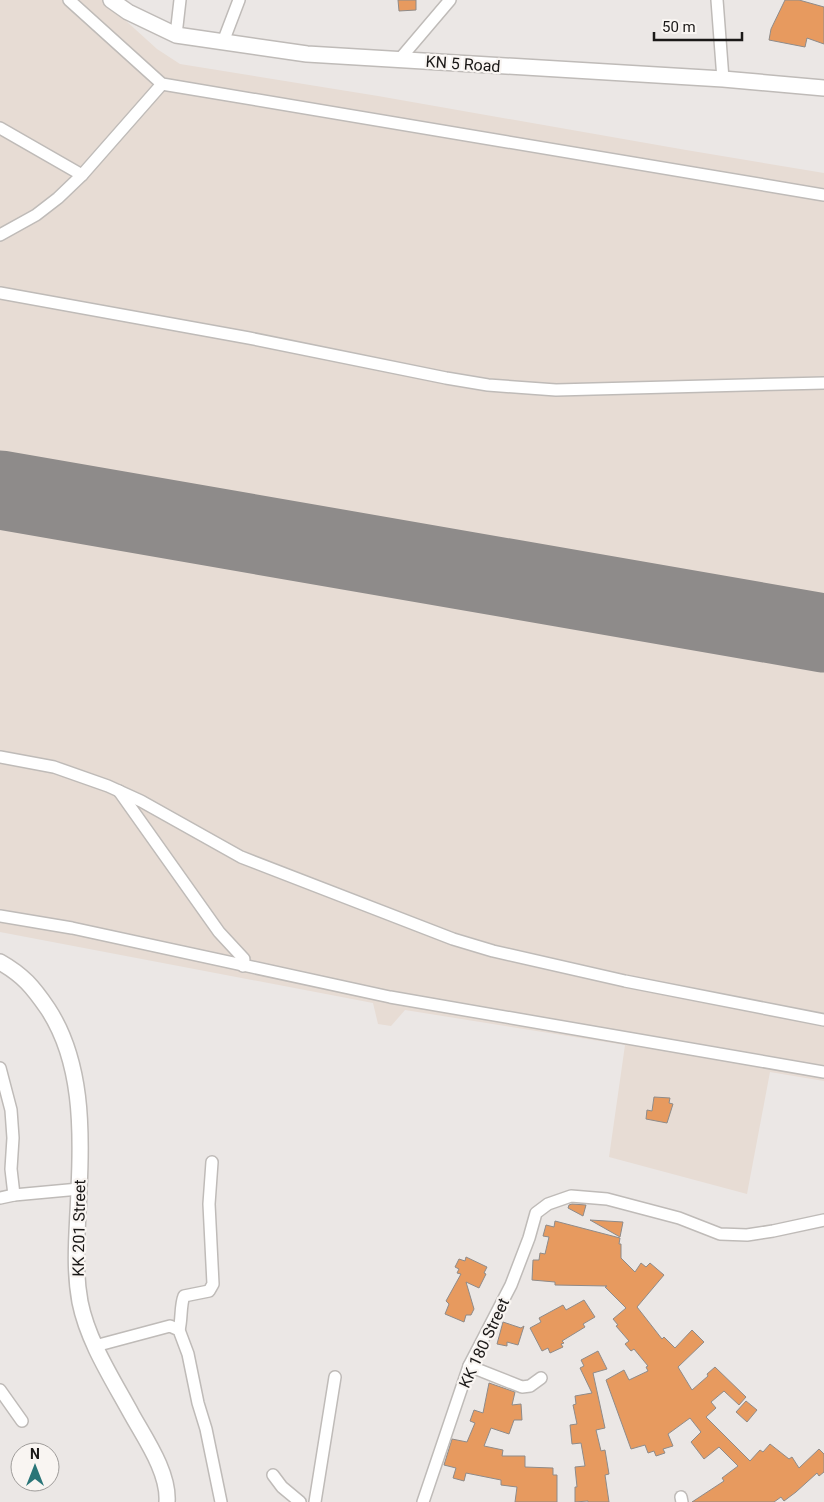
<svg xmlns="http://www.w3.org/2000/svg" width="824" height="1502" viewBox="0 0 824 1502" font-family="Roboto,sans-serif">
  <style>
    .built { fill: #e7dcd4 }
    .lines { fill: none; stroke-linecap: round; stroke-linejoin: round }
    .runway { stroke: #8e8b8a; stroke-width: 79 }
    .building { fill: #e79a5f; stroke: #8f8b89 }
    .minor-casing { stroke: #bfbbb8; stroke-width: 14 }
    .major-casing { stroke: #bfbbb8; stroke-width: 18 }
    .minor { stroke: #fff; stroke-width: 11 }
    .major { stroke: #fff; stroke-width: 15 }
    .labels { text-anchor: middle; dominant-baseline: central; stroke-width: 4.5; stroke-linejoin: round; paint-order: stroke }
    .street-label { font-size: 16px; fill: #1b1918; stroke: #f9f5f2 }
  </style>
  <rect width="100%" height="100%" fill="#ebe7e5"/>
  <path class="built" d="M 0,0 L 103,0 L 157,49 L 180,64 L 378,96 L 686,150 L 824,173 L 824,1081 L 770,1072 L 747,1194 L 609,1157 L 625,1045 L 405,1010 L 391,1026 L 378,1024 L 373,1003 L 0,932 Z"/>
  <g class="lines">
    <path class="runway" d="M 0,490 L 824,633"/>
  </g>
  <g class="building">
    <path d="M 398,0 L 416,0 L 416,10 L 399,11 Z"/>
    <path d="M 785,0 L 799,0 L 824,7 L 824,44 L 807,38 L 805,47 L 769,40 L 771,29 Z"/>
    <path d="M 654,1097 L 670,1098 L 669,1103 L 673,1104 L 667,1123 L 646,1119 L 647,1110 L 652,1111 Z"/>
    <path d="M 572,1204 L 586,1205 L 583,1216 L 568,1208 L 569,1205 Z"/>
    <path d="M 590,1220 L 623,1222 L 620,1237 Z"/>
    <path d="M 555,1221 L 620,1238 L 619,1244 L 621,1244 L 621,1258 L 635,1272 L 641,1263 L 646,1267 L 650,1263 L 664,1275 L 637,1307 L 662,1339 L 664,1337 L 675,1348 L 692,1330 L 704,1342 L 678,1367 L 692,1390 L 708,1376 L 707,1374 L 715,1367 L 746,1397 L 739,1405 L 724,1391 L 711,1402 L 716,1408 L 706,1417 L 750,1461 L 760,1450 L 763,1452 L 770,1444 L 789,1459 L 792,1457 L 799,1468 L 819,1449 L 824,1454 L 824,1472 L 819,1476 L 817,1473 L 796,1492 L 784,1501 L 781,1497 L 774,1502 L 692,1502 L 724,1481 L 722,1478 L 738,1466 L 719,1447 L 704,1459 L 691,1442 L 701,1432 L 690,1418 L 668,1434 L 673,1446 L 663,1449 L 665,1453 L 656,1456 L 654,1451 L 648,1453 L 645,1445 L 631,1449 L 606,1380 L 624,1370 L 629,1380 L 648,1371 L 646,1367 L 648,1366 L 634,1349 L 631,1351 L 625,1344 L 629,1341 L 616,1326 L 618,1325 L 613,1319 L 626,1308 L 605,1287 L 607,1286 L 555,1285 L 555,1282 L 532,1280 L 533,1260 L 539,1260 L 540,1253 L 545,1254 L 549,1237 L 543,1236 L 546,1225 L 554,1227 Z"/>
    <path d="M 466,1257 L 487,1267 L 484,1273 L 486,1274 L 479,1288 L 466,1282 L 474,1309 L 471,1315 L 466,1315 L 464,1322 L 445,1314 L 449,1304 L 446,1301 L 461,1274 L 457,1273 L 459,1269 L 455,1267 L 459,1259 L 465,1261 Z"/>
    <path d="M 584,1300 L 595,1317 L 583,1324 L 585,1327 L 562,1341 L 564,1343 L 561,1344 L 563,1347 L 550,1353 L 548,1348 L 542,1351 L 530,1328 L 541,1322 L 539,1318 L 563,1305 L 566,1310 Z"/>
    <path d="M 503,1322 L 521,1328 L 524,1326 L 518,1345 L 507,1342 L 507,1346 L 497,1344 Z"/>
    <path d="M 598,1351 L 607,1369 L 593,1373 L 605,1428 L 596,1430 L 601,1451 L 605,1450 L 609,1474 L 605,1475 L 609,1502 L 588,1502 L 588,1501 L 575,1502 L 575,1487 L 577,1487 L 575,1467 L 585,1466 L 581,1443 L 572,1444 L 570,1425 L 577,1424 L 573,1405 L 576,1404 L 575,1396 L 592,1393 L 580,1368 L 584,1366 L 581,1360 Z"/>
    <path d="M 489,1383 L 515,1392 L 512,1405 L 521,1404 L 522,1420 L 514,1420 L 509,1434 L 491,1428 L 484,1446 L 503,1450 L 502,1456 L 525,1456 L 525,1467 L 553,1468 L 553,1475 L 557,1475 L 557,1502 L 515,1502 L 517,1487 L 501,1485 L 501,1480 L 466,1473 L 464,1481 L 453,1478 L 456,1468 L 444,1465 L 452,1439 L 467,1442 L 475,1423 L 470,1421 L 474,1410 L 483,1413 Z"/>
    <path d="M 746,1401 L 757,1410 L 747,1422 L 736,1412 Z"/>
  </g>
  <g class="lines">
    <g class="minor-casing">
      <g id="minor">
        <path d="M 69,0 L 162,84 L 824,195"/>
        <path d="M 717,0 L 723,79"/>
        <path d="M 176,35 L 180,0"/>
        <path d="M 223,42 L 239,0"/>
        <path d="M 399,60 L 450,0"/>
        <path d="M 0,128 L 82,175"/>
        <path d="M 0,235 L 36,215 L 58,198 L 82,175 L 162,84"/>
        <path d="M 0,293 L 249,338 L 446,378 L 488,385 L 556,390 L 824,383"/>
        <path d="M 0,757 L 54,767 L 108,786 L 141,801 L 241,857 L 453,939 L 493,951 L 625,981 L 824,1020"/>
        <path d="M 119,791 L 219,932 L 244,959 L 243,966"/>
        <path d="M 0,916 L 72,928 L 390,997 L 824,1072"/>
        <path d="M 0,1068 L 11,1110 L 13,1138 L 11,1169 L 14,1195"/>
        <path d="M 0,1198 L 14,1195 L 79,1189"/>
        <path d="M 179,1330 C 182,1319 180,1306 184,1296 L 209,1291 L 213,1284 L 209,1204 L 212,1162"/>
        <path d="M 95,1346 L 170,1326 L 179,1330 L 188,1354 L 198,1403 L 206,1429 L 221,1502"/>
        <path d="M 469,1366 L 522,1387 L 530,1386 L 541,1378"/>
        <path d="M 0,1390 L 22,1421"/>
        <path d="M 273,1475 L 282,1487 L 300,1502"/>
        <path d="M 681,1497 L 682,1502"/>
        <path d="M 315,1502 L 335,1377"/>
        <path d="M 423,1502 L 469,1366 L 511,1285 L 529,1238 L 536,1213 L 548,1204 L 571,1196 L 607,1199 L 679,1218 L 720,1234 L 747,1235 L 773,1231 L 824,1220"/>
      </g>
    </g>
    <g class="major-casing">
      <g id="major">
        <path d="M 111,0 L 128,12 L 176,35 L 307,54 L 723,79 L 824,88"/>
        <path d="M 0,962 C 23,975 33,987 48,1009 C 82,1061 82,1129 79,1189 C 78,1227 73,1264 80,1302 C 88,1342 113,1380 132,1415 C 146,1440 169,1473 167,1502"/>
      </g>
    </g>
    <use href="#minor" class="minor"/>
    <use href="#major" class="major"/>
  </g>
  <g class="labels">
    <g class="street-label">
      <text transform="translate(463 64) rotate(4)">KN 5 Road</text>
      <text transform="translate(79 1228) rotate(-89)">KK 201 Street</text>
      <text transform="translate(484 1343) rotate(-65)">KK 180 Street</text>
    </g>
  </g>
  <g transform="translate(35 1467)"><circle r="24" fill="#f9f5f2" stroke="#a09d9b"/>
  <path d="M0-4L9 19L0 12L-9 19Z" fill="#2a7578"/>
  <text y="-8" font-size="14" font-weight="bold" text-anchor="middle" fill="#1b1918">N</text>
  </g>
  <path d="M654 32v8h88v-8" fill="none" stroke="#1b1918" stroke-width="2.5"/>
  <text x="662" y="32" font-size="15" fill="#1b1918" stroke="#f9f5f2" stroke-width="4" paint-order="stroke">50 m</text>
</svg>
